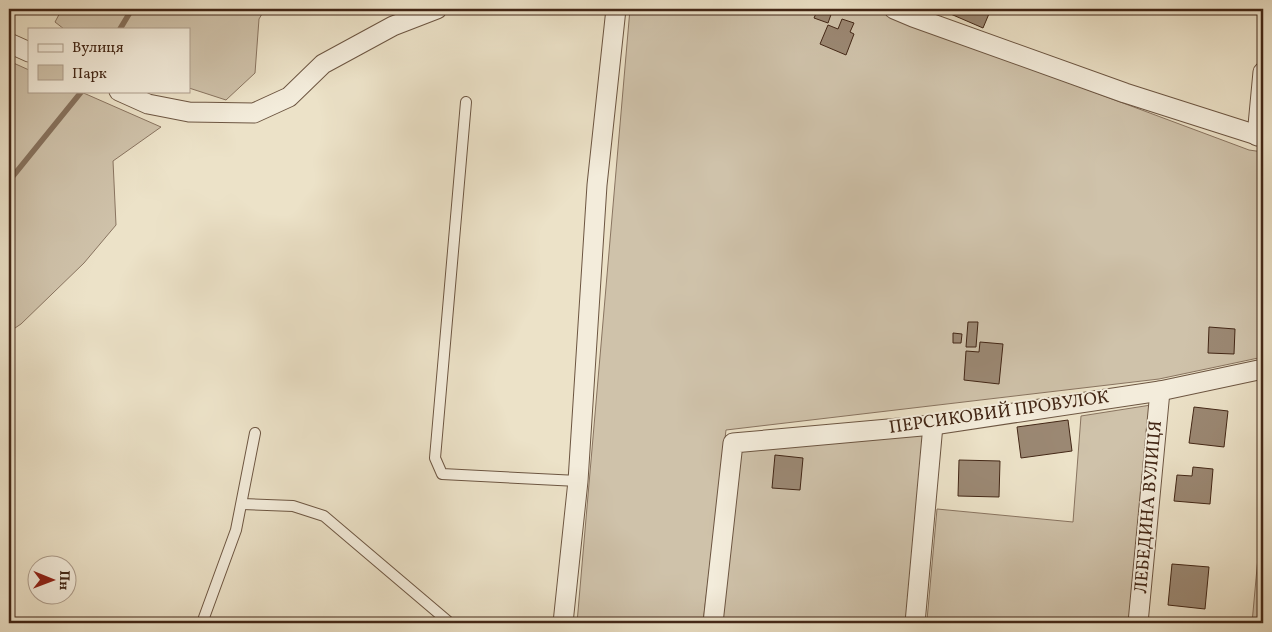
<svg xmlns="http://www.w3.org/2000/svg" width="1272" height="632" viewBox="0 0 1272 632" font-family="Vollkorn,serif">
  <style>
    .green { fill: #cfc2aa; stroke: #897460 }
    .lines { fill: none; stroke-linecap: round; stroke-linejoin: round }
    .stream { stroke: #86715c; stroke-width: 5.5 }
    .building { fill: #9b8873; stroke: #432716 }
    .service-casing { stroke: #6d5642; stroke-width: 12 }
    .minor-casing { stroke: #6d5642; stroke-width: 21 }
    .service { stroke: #f3ecdb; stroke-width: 10 }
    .minor { stroke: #f3ecdb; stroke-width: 19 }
    .labels { text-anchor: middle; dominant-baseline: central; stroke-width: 4; stroke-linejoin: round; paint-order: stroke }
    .street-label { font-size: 18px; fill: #432716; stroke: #f3ecdb }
  </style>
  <rect width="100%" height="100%" fill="#ece2c8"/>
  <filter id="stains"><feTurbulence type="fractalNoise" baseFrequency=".004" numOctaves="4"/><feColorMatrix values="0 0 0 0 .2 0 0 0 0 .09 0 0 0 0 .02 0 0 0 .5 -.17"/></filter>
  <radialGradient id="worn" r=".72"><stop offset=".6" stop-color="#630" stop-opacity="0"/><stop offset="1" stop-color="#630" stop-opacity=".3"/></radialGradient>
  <g class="green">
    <path d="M 62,9 L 265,9 L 259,19 L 255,73 L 226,100 L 189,88 L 189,29 L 64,29 L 55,22 Z"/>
    <path d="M 630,9 L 871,9 L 1249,150 L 1263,152 L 1263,357 L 1159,379 L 726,430 L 703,623 L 577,623 Z"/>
    <path d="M 9,61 L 29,70 L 29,91 L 79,91 L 161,127 L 113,161 L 116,225 L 84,263 L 21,324 L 9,332 Z"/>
    <path d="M 1151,405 L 1130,623 L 969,623 L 927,620 L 937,509 L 1073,522 L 1081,416 Z"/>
    <path d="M 925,433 L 907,623 L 722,623 L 741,450 Z"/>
    <path d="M 1263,499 L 1263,623 L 1252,623 L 1262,513 Z"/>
  </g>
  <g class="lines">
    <g class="stream">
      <path d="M 120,29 L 132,9"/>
      <path d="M 9,181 L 82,91"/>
    </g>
  </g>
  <g class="building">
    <path d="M 818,9 L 833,9 L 828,23 L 814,18 Z"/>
    <path d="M 948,9 L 991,9 L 983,28 L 946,12 Z"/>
    <path d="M 842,19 L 854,23 L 850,32 L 854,34 L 846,55 L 820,44 L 828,25 L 838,29 Z"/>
    <path d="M 968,322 L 978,322 L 976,347 L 966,347 Z"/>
    <path d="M 1209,327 L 1235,329 L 1234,354 L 1208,353 Z"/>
    <path d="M 953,333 L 962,334 L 961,343 L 953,343 Z"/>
    <path d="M 980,342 L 1003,344 L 999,384 L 964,380 L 966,351 L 979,352 Z"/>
    <path d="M 1194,407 L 1228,411 L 1224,447 L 1189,443 Z"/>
    <path d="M 1068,420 L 1072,451 L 1021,458 L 1017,427 Z"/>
    <path d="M 775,455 L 803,458 L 800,490 L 772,488 Z"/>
    <path d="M 959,460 L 1000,461 L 999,497 L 958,496 Z"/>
    <path d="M 1193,467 L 1213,469 L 1210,504 L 1174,501 L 1177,475 L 1192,476 Z"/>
    <path d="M 1172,564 L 1209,567 L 1205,609 L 1168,605 Z"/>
  </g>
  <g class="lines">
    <g class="service-casing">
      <g id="service">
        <path d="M 466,102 L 435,458 L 442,474 L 578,481"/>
        <path d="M 242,504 L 293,506 L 324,516 L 450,623"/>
        <path d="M 202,623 L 236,530 L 255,433"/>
      </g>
    </g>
    <g class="minor-casing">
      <g id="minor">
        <path d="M 894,9 L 913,17 L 1125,93 L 1263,137"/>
        <path d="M 9,43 L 29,52"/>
        <path d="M 119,91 L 148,104 L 189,112 L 254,113 L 289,97 L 323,64 L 393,26 L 437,9"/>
        <path d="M 1257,136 L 1263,72"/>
        <path d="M 563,623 L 578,481 L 597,185 L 616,9"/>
        <path d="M 713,623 L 733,443 L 933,425 L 1160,391 L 1263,369"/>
        <path d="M 915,623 L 933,425"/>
        <path d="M 1138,623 L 1160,391"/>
      </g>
    </g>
    <use href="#service" class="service"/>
    <use href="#minor" class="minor"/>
  </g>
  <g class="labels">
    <g class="street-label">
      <text transform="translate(999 413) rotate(-8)">ПЕРСИКОВИЙ ПРОВУЛОК</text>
      <text transform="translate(1149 507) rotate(-85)">ЛЕБЕДИНА ВУЛИЦЯ</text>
    </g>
  </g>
  <rect width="1272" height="632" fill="none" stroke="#ece2c8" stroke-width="30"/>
  <rect x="10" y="10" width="1252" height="612" fill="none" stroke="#432716" stroke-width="2.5"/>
  <rect x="15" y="15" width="1242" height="602" fill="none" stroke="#432716"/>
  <rect x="28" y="28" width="162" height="65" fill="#f3ecdb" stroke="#ad9d8c"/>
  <rect x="38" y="44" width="25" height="8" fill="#f3ecdb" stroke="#ad9d8c"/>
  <text x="72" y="52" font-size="15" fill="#432716">Вулиця</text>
  <rect x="38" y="65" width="25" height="15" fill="#cfc2aa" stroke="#ad9d8c"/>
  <text x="72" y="78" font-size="15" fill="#432716">Парк</text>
  <g transform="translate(52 580) rotate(91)"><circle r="24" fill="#f3ecdb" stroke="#ad9d8c"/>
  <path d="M0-4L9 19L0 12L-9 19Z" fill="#8f2418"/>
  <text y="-8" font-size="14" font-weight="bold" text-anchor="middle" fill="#432716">Пн</text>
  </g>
  <rect width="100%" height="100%" filter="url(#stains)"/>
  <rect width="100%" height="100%" fill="url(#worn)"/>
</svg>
